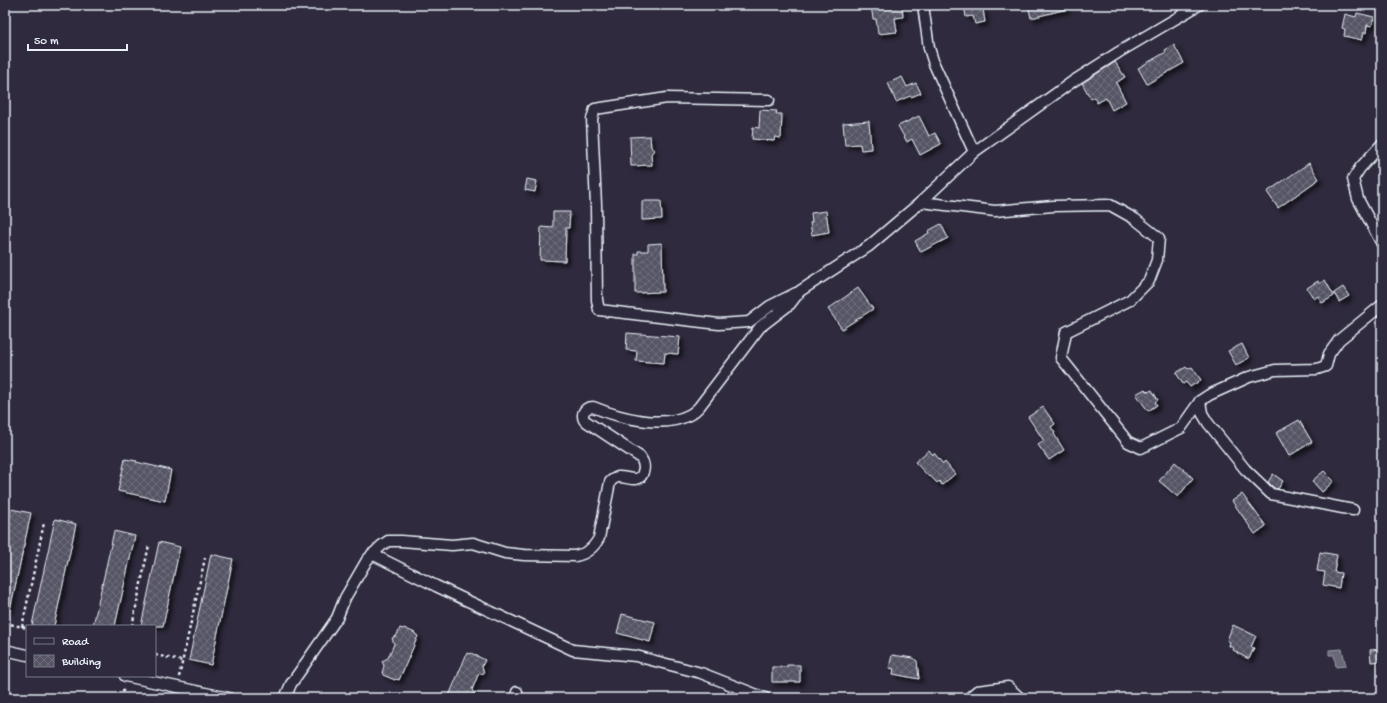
<svg xmlns="http://www.w3.org/2000/svg" width="1387" height="703" viewBox="0 0 1387 703" font-family="'Gochi Hand',sans-serif">
  <style>
    .water { fill: #696978; stroke: #9c9fab }
    .building { fill: url(#building-cross-hatch); stroke: #e8f1f8; filter: url(#shadow) }
    .lines { fill: none; stroke-linecap: round; stroke-linejoin: round }
    .minor-casing { stroke: #e8f1f8; stroke-width: 13 }
    .path { stroke: #e8f1f8; stroke-width: 2.5; stroke-dasharray: 3 3; stroke-linecap: butt }
    .minor { stroke: #2f2a3d; stroke-width: 10 }
  </style>
  <defs>
    <pattern id="building-cross-hatch" width="8" height="8" patternUnits="userSpaceOnUse"><rect width="8" height="8" fill="#575565"/><path d="M0 0l8 8M0 8l8-8" fill="none" stroke="#6f6e7c"/></pattern>
    <filter id="shadow"><feDropShadow dx="3.5" dy="3.5" stdDeviation="2" flood-color="#0009"/></filter>
  </defs>
  <rect width="100%" height="100%" fill="#2f2a3d"/>
  <filter id="ink" filterUnits="userSpaceOnUse"><feTurbulence type="fractalNoise" baseFrequency=".025" numOctaves="2"/><feDisplacementMap in="SourceGraphic" scale="8" xChannelSelector="R" yChannelSelector="G"/><feConvolveMatrix kernelMatrix="1 2 1 2 8 2 1 2 1" color-interpolation-filters="sRGB"/></filter>
  <g filter="url(#ink)">
    <path class="water" d="M 1342,649 L 1346,666 L 1336,667 L 1334,655 L 1329,655 L 1329,650 Z"/>
    <g class="building">
      <path d="M 871,5 L 902,5 L 903,17 L 895,18 L 897,32 L 878,34 L 876,19 L 873,19 Z"/>
      <path d="M 964,5 L 978,5 L 979,10 L 983,9 L 985,22 L 975,24 L 973,16 L 966,17 Z"/>
      <path d="M 1028,5 L 1066,5 L 1067,9 L 1031,18 Z"/>
      <path d="M 1357,13 L 1374,17 L 1372,26 L 1367,25 L 1366,33 L 1364,32 L 1362,40 L 1344,36 L 1345,29 L 1342,28 L 1345,14 L 1356,17 Z"/>
      <path d="M 1174,45 L 1184,63 L 1147,84 L 1138,68 L 1166,52 L 1165,50 Z"/>
      <path d="M 1115,62 L 1125,77 L 1116,83 L 1126,102 L 1112,110 L 1106,98 L 1097,103 L 1094,97 L 1091,99 L 1082,83 Z"/>
      <path d="M 902,77 L 907,87 L 916,83 L 921,93 L 911,97 L 910,96 L 896,102 L 888,83 Z"/>
      <path d="M 760,110 L 777,111 L 776,114 L 782,114 L 781,138 L 775,137 L 774,141 L 752,139 L 753,127 L 759,128 Z"/>
      <path d="M 919,116 L 929,136 L 935,133 L 941,144 L 920,155 L 912,139 L 907,142 L 898,126 Z"/>
      <path d="M 869,121 L 871,149 L 861,150 L 860,144 L 845,145 L 843,123 Z"/>
      <path d="M 650,136 L 651,147 L 654,150 L 651,154 L 652,165 L 631,166 L 630,137 Z"/>
      <path d="M 1309,163 L 1319,179 L 1278,208 L 1267,192 Z"/>
      <path d="M 527,179 L 537,181 L 535,192 L 525,190 Z"/>
      <path d="M 642,201 L 661,201 L 662,219 L 642,220 Z"/>
      <path d="M 826,211 L 829,232 L 812,235 L 810,223 L 812,222 L 811,213 Z"/>
      <path d="M 553,212 L 570,212 L 569,228 L 566,228 L 565,261 L 540,260 L 541,227 L 553,228 Z"/>
      <path d="M 941,224 L 948,238 L 921,252 L 915,241 L 929,233 L 928,231 Z"/>
      <path d="M 662,243 L 663,292 L 635,293 L 635,254 L 638,254 L 638,251 L 648,251 L 648,244 Z"/>
      <path d="M 1325,280 L 1334,296 L 1322,303 L 1318,296 L 1314,299 L 1307,288 L 1318,281 L 1319,284 Z"/>
      <path d="M 1343,287 L 1349,296 L 1339,302 L 1334,293 Z"/>
      <path d="M 858,288 L 873,309 L 842,329 L 828,309 Z"/>
      <path d="M 627,333 L 680,337 L 678,354 L 665,353 L 664,363 L 636,361 L 637,351 L 626,350 Z"/>
      <path d="M 1242,344 L 1249,358 L 1236,365 L 1228,351 Z"/>
      <path d="M 1186,367 L 1188,369 L 1192,367 L 1201,380 L 1190,387 L 1186,382 L 1183,384 L 1176,373 Z"/>
      <path d="M 1145,389 L 1148,392 L 1152,390 L 1158,400 L 1155,402 L 1157,405 L 1148,411 L 1136,394 Z"/>
      <path d="M 1043,407 L 1055,424 L 1051,427 L 1055,433 L 1054,434 L 1064,450 L 1049,460 L 1038,445 L 1044,441 L 1028,417 Z"/>
      <path d="M 1299,420 L 1312,442 L 1289,456 L 1276,433 Z"/>
      <path d="M 929,450 L 933,455 L 934,453 L 943,464 L 945,462 L 955,474 L 942,485 L 939,481 L 937,483 L 930,476 L 929,477 L 915,462 Z"/>
      <path d="M 125,459 L 137,461 L 136,462 L 171,470 L 165,501 L 118,491 Z"/>
      <path d="M 1175,462 L 1193,478 L 1178,497 L 1159,481 Z"/>
      <path d="M 1324,471 L 1334,481 L 1322,492 L 1312,481 Z"/>
      <path d="M 1273,474 L 1283,481 L 1278,489 L 1274,488 L 1268,482 Z"/>
      <path d="M 1242,494 L 1266,526 L 1255,534 L 1232,501 Z"/>
      <path d="M 11,509 L 31,513 L 10,610 L 5,610 L 5,538 Z"/>
      <path d="M 55,519 L 76,524 L 54,626 L 38,626 L 32,625 Z"/>
      <path d="M 114,531 L 135,536 L 115,626 L 93,626 Z"/>
      <path d="M 159,542 L 180,547 L 163,626 L 141,626 Z"/>
      <path d="M 1320,552 L 1337,555 L 1334,572 L 1341,573 L 1339,588 L 1323,585 L 1325,572 L 1317,571 Z"/>
      <path d="M 211,554 L 233,559 L 211,665 L 189,660 Z"/>
      <path d="M 622,614 L 655,622 L 650,642 L 617,633 Z"/>
      <path d="M 1233,625 L 1256,636 L 1251,647 L 1254,648 L 1249,659 L 1237,653 L 1237,652 L 1233,650 L 1234,648 L 1229,646 L 1230,642 L 1227,640 Z"/>
      <path d="M 400,628 L 403,629 L 404,628 L 415,633 L 415,634 L 418,636 L 399,680 L 396,679 L 395,680 L 383,675 L 383,674 L 382,673 L 384,666 L 382,661 L 388,658 L 394,644 L 392,638 L 397,635 Z"/>
      <path d="M 1382,649 L 1382,661 L 1371,662 L 1370,650 Z"/>
      <path d="M 467,653 L 470,654 L 471,653 L 485,660 L 482,666 L 484,673 L 478,675 L 472,690 L 475,694 L 468,698 L 448,698 Z"/>
      <path d="M 892,655 L 913,658 L 917,661 L 919,679 L 893,674 L 894,669 L 889,668 Z"/>
      <path d="M 787,665 L 800,665 L 800,682 L 772,682 L 772,667 L 787,667 Z"/>
    </g>
    <g class="lines">
      <g class="minor-casing">
        <g id="minor">
          <path d="M 923,5 L 929,48 L 934,64 L 974,152"/>
          <path d="M 769,100 L 667,98 L 595,109 L 592,119 L 596,205 L 597,300 L 599,310 L 719,324 L 749,322 L 770,306 L 796,293"/>
          <path d="M 1382,144 L 1360,168 L 1353,179 L 1358,199 L 1382,244"/>
          <path d="M 921,202 L 995,211 L 1053,206 L 1110,205 L 1135,219 L 1159,238 L 1157,260 L 1149,281 L 1130,300 L 1066,332 L 1061,358 L 1128,442 L 1141,448 L 1181,428 L 1200,401 L 1209,395 L 1249,377 L 1275,370 L 1317,369 L 1326,366 L 1329,354 L 1339,340 L 1382,305"/>
          <path d="M 1200,401 L 1202,413 L 1208,423 L 1245,469 L 1271,494 L 1353,510"/>
          <path d="M 372,554 L 436,586 L 573,650 L 636,656 L 701,673 L 765,698"/>
          <path d="M 5,650 L 27,655"/>
          <path d="M 125,676 L 229,698"/>
          <path d="M 285,698 L 291,684 L 298,674 L 337,618 L 345,598 L 367,560 L 381,546 L 388,541 L 401,541 L 452,545 L 473,543 L 505,553 L 524,555 L 575,556 C 586,554 593,549 599,538 L 610,482 C 612,480 614,478 618,477 C 626,476 640,485 643,472 C 645,467 643,461 640,457 L 584,420 C 581,413 585,407 593,407 C 620,418 662,429 689,415 C 693,413 696,410 699,407 L 760,327 L 790,304 L 800,291 L 869,246 L 921,202 L 974,152 L 1072,82 L 1119,52 L 1199,5"/>
          <path d="M 516,698 L 517,692"/>
          <path d="M 969,698 L 977,691 L 1008,687 L 1020,698"/>
        </g>
      </g>
      <g class="path">
        <path d="M 5,623 L 27,628"/>
        <path d="M 132,626 L 149,545"/>
        <path d="M 22,627 L 44,523"/>
        <path d="M 155,655 L 183,661"/>
        <path d="M 179,677 L 205,558"/>
        <path d="M 121,698 L 124,687"/>
      </g>
      <use href="#minor" class="minor"/>
    </g>
  </g>
  <rect width="1387" height="703" fill="none" stroke="#2f2a3d" stroke-width="20"/>
  <rect x="10" y="10" width="1367" height="683" fill="none" stroke="#e8f1f8" stroke-width="1.5" filter="url(#ink)"/>
  <rect x="26" y="625" width="130" height="52" fill="#2f2a3d" stroke="#797a88"/>
  <rect x="34" y="638" width="20" height="6" fill="#2f2a3d" stroke="#797a88"/>
  <text x="62" y="645" font-size="12" fill="#e8f1f8">Road</text>
  <rect x="34" y="655" width="20" height="12" fill="url(#building-cross-hatch)" stroke="#797a88"/>
  <text x="62" y="665" font-size="12" fill="#e8f1f8">Building</text>
  <path d="M28 44v6h99v-6" fill="none" stroke="#e8f1f8" stroke-width="2"/>
  <text x="34" y="44" font-size="12" fill="#e8f1f8" stroke="#2f2a3d" stroke-width="3" paint-order="stroke">50 m</text>
</svg>
